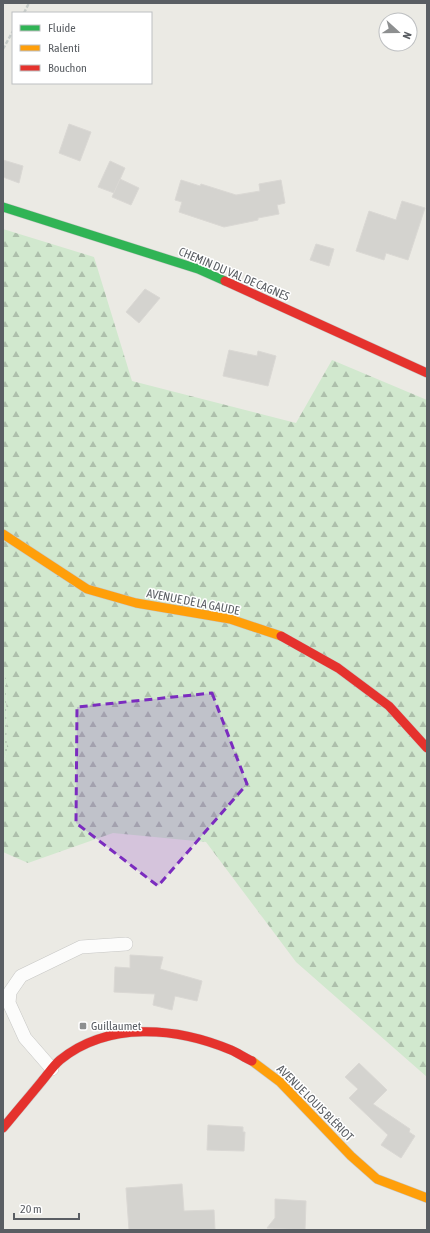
<svg xmlns="http://www.w3.org/2000/svg" width="430" height="1233" viewBox="0 0 430 1233" font-family="'Asap Condensed',sans-serif">
  <style>
    .grass { fill: url(#grass-dots) }
    .forest { fill: url(#forest-firs) }
    .building { fill: #d4d3cf; stroke: #dad8d4 }
    .lines { fill: none; stroke-linecap: round; stroke-linejoin: round }
    .lane-casing { stroke: #c7c7c5; stroke-width: 14 }
    .fast-casing { stroke: #c7c8c6; stroke-width: 10 }
    .slow-casing { stroke: #c7c8c6; stroke-width: 10 }
    .jam-casing { stroke: #c7c8c6; stroke-width: 10 }
    .path { stroke: #c7ccc9; stroke-width: 2.5; stroke-dasharray: 4 2; stroke-linecap: butt }
    .lane { stroke: #fcfcfb; stroke-width: 13 }
    .fast { stroke: #30b455; stroke-width: 9 }
    .slow { stroke: #ff9f0a; stroke-width: 9 }
    .jam { stroke: #e5322d; stroke-width: 9 }
    .marked { fill: #7b2cbf; fill-opacity: 0.2; stroke: #7b2cbf; stroke-width: 3; stroke-dasharray: 8 5; stroke-linejoin: round }
    .poi-dot { fill: #8d8f90; stroke: #fff; stroke-width: 1.5 }
    .labels { text-anchor: middle; dominant-baseline: central; stroke-width: 3; stroke-linejoin: round; paint-order: stroke }
    .street-label { font-size: 12px; fill: #5a5e63; stroke: #fff }
    .poi-label { font-size: 12px; fill: #5a5e63; stroke: #fff; text-anchor: start }
  </style>
  <defs>
    <pattern id="grass-dots" width="8" height="8" patternUnits="userSpaceOnUse"><rect width="8" height="8" fill="#d1e8ce"/><path d="M2 2h.1M6 6h.1" fill="none" stroke="#adbfab" stroke-width="1.8" stroke-linecap="round"/></pattern>
    <pattern id="forest-firs" width="22" height="20" patternUnits="userSpaceOnUse"><rect width="22" height="20" fill="#d1e8ce"/><path d="M5 1l3.5 6h-7zM16 11l3.5 6h-7z" fill="#adbfab"/></pattern>
  </defs>
  <rect width="100%" height="100%" fill="#ebeae4"/>
  <path class="grass" d="M 3,674 L 6,678 L 7,752 L 3,763 Z"/>
  <path class="forest" d="M 3,229 L 94,257 L 132,381 L 296,423 L 332,360 L 427,400 L 427,1077 L 296,962 L 206,842 L 113,833 L 28,863 L 3,852 L 3,763 L 7,752 L 6,678 L 3,674 Z"/>
  <g class="building">
    <path d="M 69,124 L 91,132 L 80,161 L 59,153 Z"/>
    <path d="M 3,160 L 23,166 L 19,183 L 3,177 Z"/>
    <path d="M 110,161 L 125,168 L 114,193 L 98,187 Z"/>
    <path d="M 120,179 L 139,188 L 131,205 L 112,197 Z"/>
    <path d="M 181,180 L 200,186 L 201,184 L 236,195 L 260,191 L 259,184 L 281,180 L 285,203 L 277,205 L 279,214 L 258,218 L 258,220 L 224,227 L 179,212 L 182,202 L 175,200 Z"/>
    <path d="M 402,201 L 425,208 L 408,260 L 386,253 L 384,260 L 356,251 L 369,211 L 396,220 Z"/>
    <path d="M 316,244 L 334,249 L 329,266 L 310,260 Z"/>
    <path d="M 145,289 L 160,298 L 139,323 L 126,312 Z"/>
    <path d="M 229,350 L 257,356 L 258,351 L 276,356 L 268,386 L 223,376 Z"/>
    <path d="M 130,955 L 163,957 L 160,969 L 202,981 L 197,1001 L 175,996 L 172,1010 L 153,1005 L 155,994 L 114,992 L 115,967 L 130,968 Z"/>
    <path d="M 359,1063 L 387,1090 L 373,1104 L 410,1129 L 409,1132 L 415,1136 L 401,1158 L 381,1145 L 388,1135 L 349,1098 L 358,1089 L 345,1077 Z"/>
    <path d="M 208,1125 L 243,1127 L 243,1132 L 245,1132 L 244,1151 L 207,1150 Z"/>
    <path d="M 182,1184 L 184,1211 L 214,1210 L 215,1230 L 129,1230 L 126,1188 Z"/>
    <path d="M 275,1199 L 306,1201 L 305,1230 L 267,1228 L 275,1218 Z"/>
  </g>
  <g class="lines">
    <g class="lane-casing">
      <path id="lane" d="M 52,1069 L 25,1038 L 9,1003 L 10,992 L 21,976 L 81,947 L 126,944"/>
    </g>
    <g class="fast-casing">
      <path id="fast" d="M 3,207 L 198,269 L 225,281"/>
    </g>
    <g class="slow-casing">
      <g id="slow">
        <path d="M 3,534 L 87,589 L 136,603 L 230,619 L 281,636"/>
        <path d="M 252,1061 L 280,1082 L 351,1156 L 377,1179 L 427,1198"/>
      </g>
    </g>
    <g class="jam-casing">
      <g id="jam">
        <path d="M 225,281 L 427,373"/>
        <path d="M 281,636 L 338,668 L 389,706 L 427,748"/>
        <path d="M 3,1128 C 16,1112 29,1097 42,1081 C 48,1074 53,1066 60,1060 C 108,1021 176,1027 231,1050 C 238,1053 245,1058 252,1061"/>
      </g>
    </g>
    <g class="path">
      <path d="M 24,13 L 29,3"/>
      <path d="M 3,49 L 13,31"/>
    </g>
    <use href="#lane" class="lane"/>
    <use href="#fast" class="fast"/>
    <use href="#slow" class="slow"/>
    <use href="#jam" class="jam"/>
  </g>
  <path class="marked" d="M 212,693 L 247,784 L 158,886 L 76,823 L 77,707 Z"/>
  <rect class="poi-dot" x="79" y="1022" width="8" height="8" rx="2"/>
  <g class="labels">
    <g class="street-label">
      <text transform="translate(234 274) rotate(23)">CHEMIN DU VAL DE CAGNES</text>
      <text transform="translate(193 602) rotate(11)">AVENUE DE LA GAUDE</text>
      <text transform="translate(315 1103) rotate(45)">AVENUE LOUIS BLÉRIOT</text>
    </g>
    <g class="poi-label">
      <text x="91" y="1026">Guillaumet</text>
    </g>
  </g>
  <rect width="430" height="1233" fill="none" stroke="#5a5e63" stroke-width="8"/>
  <rect x="12" y="12" width="140" height="72" fill="#ffffff" stroke="#bdbfc1"/>
  <rect x="20" y="25" width="20" height="6" fill="#30b455" stroke="#bdbfc1"/>
  <text x="48" y="32" font-size="12" fill="#5a5e63">Fluide</text>
  <rect x="20" y="45" width="20" height="6" fill="#ff9f0a" stroke="#bdbfc1"/>
  <text x="48" y="52" font-size="12" fill="#5a5e63">Ralenti</text>
  <rect x="20" y="65" width="20" height="6" fill="#e5322d" stroke="#bdbfc1"/>
  <text x="48" y="72" font-size="12" fill="#5a5e63">Bouchon</text>
  <g transform="translate(398 32) rotate(111)"><circle r="19" fill="#ffffff" stroke="#bdbfc1"/>
  <path d="M0-3L7 15L0 10L-7 15Z" fill="#8d8f90"/>
  <text y="-6" font-size="11" font-weight="bold" text-anchor="middle" fill="#5a5e63">N</text>
  </g>
  <path d="M14 1213v6h65v-6" fill="none" stroke="#5a5e63" stroke-width="2"/>
  <text x="20" y="1213" font-size="12" fill="#5a5e63" stroke="#ffffff" stroke-width="3" paint-order="stroke">20 m</text>
</svg>
